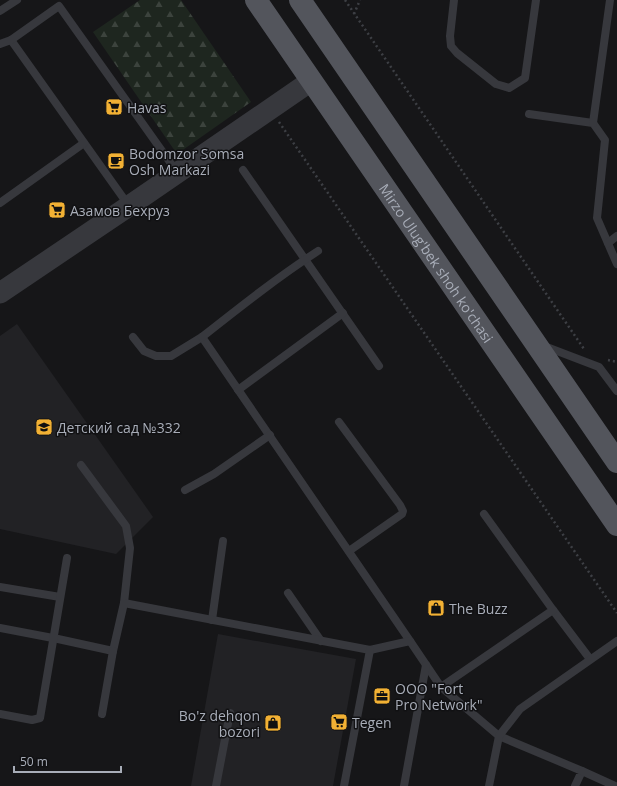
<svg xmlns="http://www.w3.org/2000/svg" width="617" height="786" viewBox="0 0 617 786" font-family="'Open Sans',sans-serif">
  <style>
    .built { fill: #222225 }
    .forest { fill: url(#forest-firs) }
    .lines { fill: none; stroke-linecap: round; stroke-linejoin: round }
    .path { stroke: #3d3f44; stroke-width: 2.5; stroke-dasharray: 2 3; stroke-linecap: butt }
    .service { stroke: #37383d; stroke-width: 8 }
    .tertiary { stroke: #37383d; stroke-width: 21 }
    .primary { stroke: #53555c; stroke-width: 22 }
    .labels { text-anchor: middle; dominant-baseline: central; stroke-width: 3; stroke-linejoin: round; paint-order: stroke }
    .poi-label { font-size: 14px; fill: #a8adb8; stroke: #111113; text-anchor: start }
    .street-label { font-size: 14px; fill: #a8adb8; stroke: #111113 }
  </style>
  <defs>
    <pattern id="forest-firs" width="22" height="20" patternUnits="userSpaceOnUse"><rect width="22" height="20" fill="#1e261f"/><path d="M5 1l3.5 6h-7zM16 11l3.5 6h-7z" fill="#3c433d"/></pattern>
  </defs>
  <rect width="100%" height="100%" fill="#161618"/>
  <g class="built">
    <path d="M 17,324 L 153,517 L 116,554 L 0,529 L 0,336 Z"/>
    <path d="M 218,634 L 356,659 L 333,786 L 191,786 Z"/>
  </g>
  <path class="forest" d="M 140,0 L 181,0 L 251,102 L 177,154 L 93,32 Z"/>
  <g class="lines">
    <g class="path">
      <path d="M 345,0 L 584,349"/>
      <path d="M 354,14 L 360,0"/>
      <path d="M 279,122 L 617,613"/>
      <path d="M 608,360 L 617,362"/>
    </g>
    <g class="service">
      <path d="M 454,0 L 450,36 L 451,46 L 457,53 L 496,84 L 509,88 L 525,78 L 536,0"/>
      <path d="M 0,11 L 17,0"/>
      <path d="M 11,40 L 129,206"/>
      <path d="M 0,44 L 11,40 L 59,6 L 177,172"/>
      <path d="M 529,114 L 593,123 L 605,140 L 597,218 L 617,264"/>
      <path d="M 593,123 L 610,0"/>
      <path d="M 243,170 L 379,366"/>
      <path d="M 0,203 L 84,143"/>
      <path d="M 608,243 L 617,236"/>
      <path d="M 133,337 L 144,351 L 156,356 L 171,356 L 202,337 L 410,641"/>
      <path d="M 202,337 C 240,307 278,277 318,251"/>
      <path d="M 544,346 L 599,367 L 617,391"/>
      <path d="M 238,390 L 343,313"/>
      <path d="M 339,422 L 400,505 L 403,511 L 402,514 L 349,551"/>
      <path d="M 81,465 L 126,526 L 130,548 L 124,603"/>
      <path d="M 185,490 L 214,474 L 270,435"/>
      <path d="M 0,587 L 60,597"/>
      <path d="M 288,593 L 321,641"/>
      <path d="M 553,610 L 590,659"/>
      <path d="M 212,620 L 223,541"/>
      <path d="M 0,628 L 58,639 L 113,651 L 124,603 L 370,650 L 410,641 L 441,687 L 499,736 L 582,771 L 575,786"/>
      <path d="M 441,687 L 553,610 L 484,514"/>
      <path d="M 0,714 L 32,720 L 40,718 L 67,558"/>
      <path d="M 102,714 L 113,651"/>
      <path d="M 582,771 L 615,786"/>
      <path d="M 216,786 L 230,713"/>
      <path d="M 344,786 L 370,650"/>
      <path d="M 404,786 L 426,665"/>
      <path d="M 489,786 L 499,736 L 520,709 L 617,641"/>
    </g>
    <path class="tertiary" d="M 0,293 L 129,206 L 311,81"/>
    <g class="primary">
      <path id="s1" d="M 256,0 L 617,525"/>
      <path d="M 300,0 L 617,462"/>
    </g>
  </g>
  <defs>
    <g id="supermarket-square" transform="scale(0.9)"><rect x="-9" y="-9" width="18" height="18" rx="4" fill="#f2b134" stroke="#111113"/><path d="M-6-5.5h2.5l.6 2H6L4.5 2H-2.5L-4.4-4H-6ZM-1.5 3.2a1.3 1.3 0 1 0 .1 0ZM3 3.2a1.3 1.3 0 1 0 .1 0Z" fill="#111"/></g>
    <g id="cafe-square" transform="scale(0.9)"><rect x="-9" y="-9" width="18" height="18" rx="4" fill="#f2b134" stroke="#111113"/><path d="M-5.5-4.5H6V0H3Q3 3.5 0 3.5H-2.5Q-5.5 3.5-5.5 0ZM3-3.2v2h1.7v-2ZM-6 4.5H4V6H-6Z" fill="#111"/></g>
    <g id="school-square" transform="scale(0.9)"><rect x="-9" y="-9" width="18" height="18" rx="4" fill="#f2b134" stroke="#111113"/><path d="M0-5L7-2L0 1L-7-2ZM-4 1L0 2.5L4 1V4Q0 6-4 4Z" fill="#111"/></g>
    <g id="shop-square" transform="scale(0.9)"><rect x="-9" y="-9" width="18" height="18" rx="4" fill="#f2b134" stroke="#111113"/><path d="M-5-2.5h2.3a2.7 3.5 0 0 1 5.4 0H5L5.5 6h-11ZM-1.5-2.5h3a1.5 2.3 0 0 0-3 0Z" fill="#111"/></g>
    <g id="office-square" transform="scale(0.9)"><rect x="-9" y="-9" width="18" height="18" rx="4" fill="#f2b134" stroke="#111113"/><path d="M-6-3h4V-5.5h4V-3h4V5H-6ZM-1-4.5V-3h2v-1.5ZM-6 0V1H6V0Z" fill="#111"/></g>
  </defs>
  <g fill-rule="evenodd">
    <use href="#supermarket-square" x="114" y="107"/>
    <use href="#cafe-square" x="116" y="161"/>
    <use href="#supermarket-square" x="57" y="210"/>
    <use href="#school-square" x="44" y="427"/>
    <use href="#shop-square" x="436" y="608"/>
    <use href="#office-square" x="382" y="696"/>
    <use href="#supermarket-square" x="339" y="722"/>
    <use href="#shop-square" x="273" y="723"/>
  </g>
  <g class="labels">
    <g class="poi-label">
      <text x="127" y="107">Havas</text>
      <text x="129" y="153">Bodomzor Somsa<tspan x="129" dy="16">Osh Markazi</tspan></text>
      <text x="70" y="210">Азамов Бехруз</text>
      <text x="57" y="427">Детский сад №332</text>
      <text x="449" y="608">The Buzz</text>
      <text x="395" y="688">ООО "Fort<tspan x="395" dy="16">Pro Network"</tspan></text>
      <text x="260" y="715" text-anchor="end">Bo'z dehqon<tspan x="260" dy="16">bozori</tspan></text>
      <text x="352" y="722">Tegen</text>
    </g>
    <g class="street-label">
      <text stroke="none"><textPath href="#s1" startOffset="319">Mirzo Ulug'bek shoh ko'chasi</textPath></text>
    </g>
  </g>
  <path d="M14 766v6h107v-6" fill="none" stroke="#a8adb8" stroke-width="2"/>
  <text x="20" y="766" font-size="12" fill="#a8adb8" stroke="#111113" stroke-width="3" paint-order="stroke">50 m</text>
</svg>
